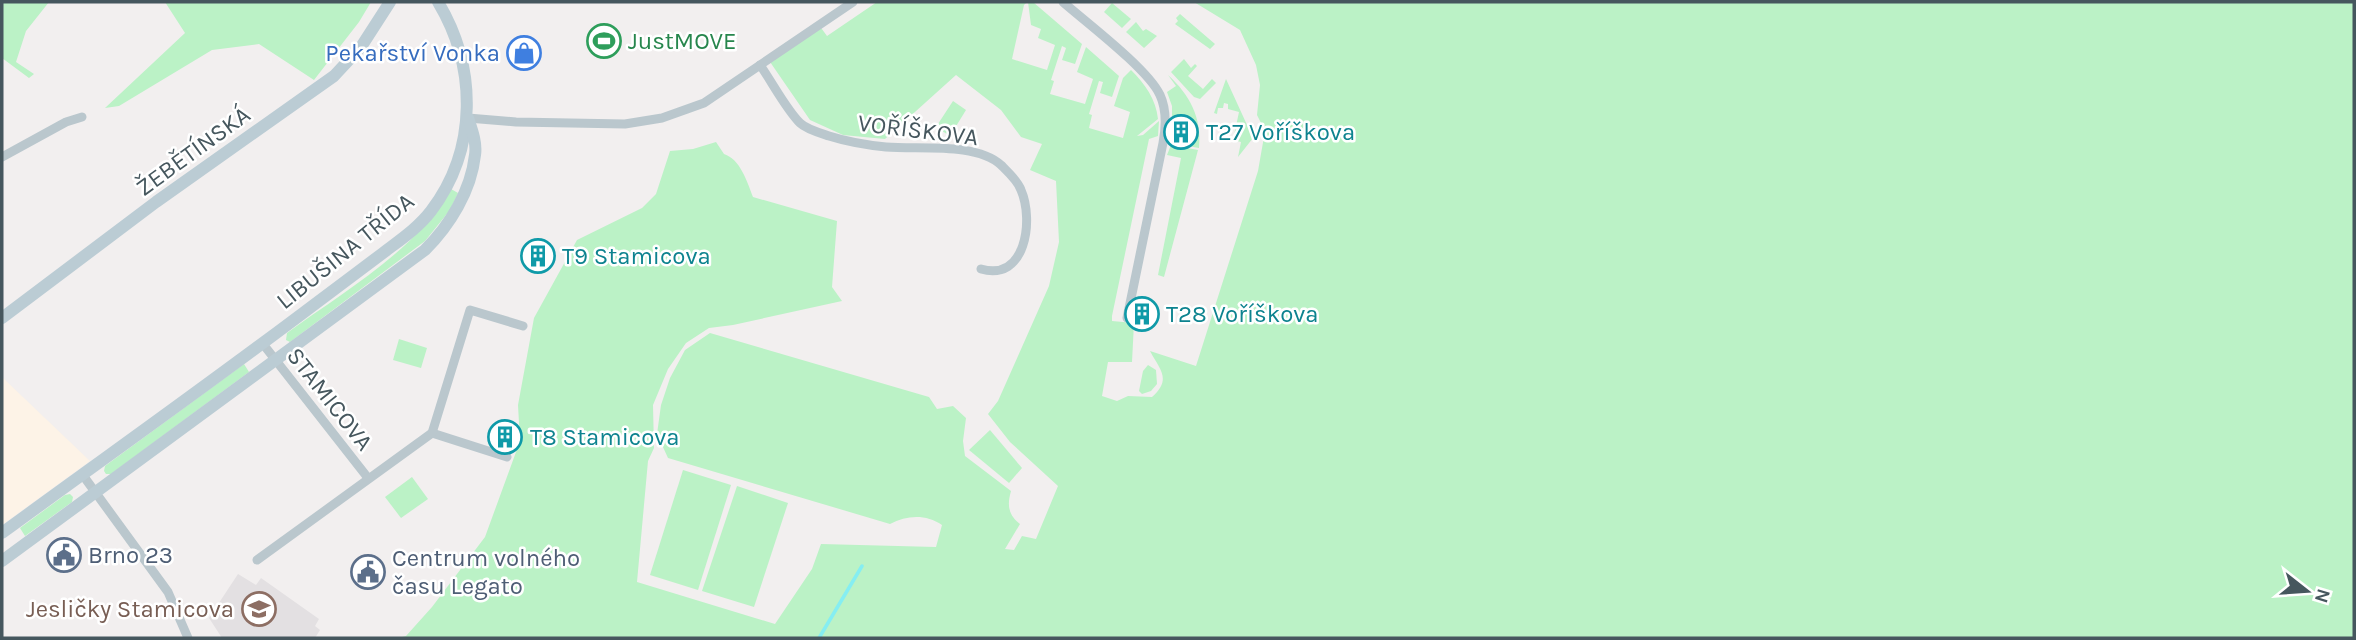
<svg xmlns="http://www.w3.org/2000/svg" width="2356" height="640" viewBox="0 0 2356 640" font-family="Karla,sans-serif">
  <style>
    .commercial { fill: #fdf3e7 }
    .education { fill: #e3e0e2 }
    .green { fill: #bbf2c6 }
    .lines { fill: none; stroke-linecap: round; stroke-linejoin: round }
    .stream { stroke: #85eef2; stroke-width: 3.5 }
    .street { stroke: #bac7cd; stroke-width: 9 }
    .secondary { stroke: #bbccd4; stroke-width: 12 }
    .labels { text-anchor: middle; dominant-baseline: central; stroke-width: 5; stroke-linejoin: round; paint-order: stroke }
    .leisure-label { font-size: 24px; fill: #27864d; stroke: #fff; text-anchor: start }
    .shop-label { font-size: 24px; fill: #366cbe; stroke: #fff; text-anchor: end }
    .street-label { font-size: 24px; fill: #46575e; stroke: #fff }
    .culture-label { font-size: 24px; fill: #0d838f; stroke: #fff; text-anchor: start }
    .service-label { font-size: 24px; fill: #4e5e75; stroke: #fff; text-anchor: start }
    .education-label { font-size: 24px; fill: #785e54; stroke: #fff; text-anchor: end }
  </style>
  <rect width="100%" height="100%" fill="#f2efef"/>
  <path class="commercial" d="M 2,377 L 90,461 L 2,525 Z"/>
  <path class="education" d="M 238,574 L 256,585 L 261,578 L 319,619 L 315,626 L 320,630 L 315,638 L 222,638 L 209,618 Z"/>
  <g class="green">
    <path d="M 2,2 L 49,2 L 26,31 L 16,62 L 34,74 L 29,78 L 2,58 Z"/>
    <path d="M 165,2 L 371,2 L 359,22 L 314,80 L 259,44 L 212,50 L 119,106 L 105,108 L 185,33 Z"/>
    <path d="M 877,2 L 1027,2 L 1024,5 L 1012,59 L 1047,70 L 1055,45 L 1038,38 L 1041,29 L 1031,25 L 1028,2 L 1033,2 L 1082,44 L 1075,64 L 1062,60 L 1066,48 L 1062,46 L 1051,80 L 1054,81 L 1050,94 L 1085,104 L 1093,79 L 1077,72 L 1086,47 L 1119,76 L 1112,97 L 1100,93 L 1103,82 L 1099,81 L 1089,114 L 1092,115 L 1089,128 L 1123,138 L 1130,112 L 1114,106 L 1123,78 L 1131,70 C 1145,84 1156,99 1158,119 L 1137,136 L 1143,135 L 1159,121 L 1158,136 L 1149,139 L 1112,316 L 1112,321 L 1134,323 L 1132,362 L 1108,362 L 1102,396 L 1117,401 L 1128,396 L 1152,397 C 1172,379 1160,370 1150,351 L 1196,366 L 1258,171 L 1265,131 L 1257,115 L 1260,85 L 1256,65 L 1240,30 L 1194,2 L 2354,2 L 2354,638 L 398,638 L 406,636 L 432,607 L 485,537 L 520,441 L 518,405 L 534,318 L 577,240 L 642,208 L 656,194 L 670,151 L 693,149 L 716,142 L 724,154 C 740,159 747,181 753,197 L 837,221 L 832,287 L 842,301 L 733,325 L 709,328 L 686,343 L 668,369 L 653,405 L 654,448 L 648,461 L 637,582 L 775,624 L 812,569 L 821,544 L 936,547 L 942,525 C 926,514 907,515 890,524 L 668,458 L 657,434 L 661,405 L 670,378 L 685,350 L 710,333 L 929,397 L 937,409 L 953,406 L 966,418 L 963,441 L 965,456 L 1011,491 C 1007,505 1008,515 1020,524 L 1005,549 L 1014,550 L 1022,536 L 1036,539 L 1058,486 L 1010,442 L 988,414 L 998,401 L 1049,286 L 1059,242 L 1056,181 L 1030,170 L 1042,144 L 1021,137 L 1001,110 L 956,75 L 885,139 L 843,135 L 810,120 L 768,59 L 819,25 L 827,36 Z"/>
    <path d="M 1112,3 L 1131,19 L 1122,28 L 1104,12 Z"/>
    <path d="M 1180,14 L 1215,44 L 1210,49 L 1175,24 L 1178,21 L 1176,18 Z"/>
    <path d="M 1136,22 L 1143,31 L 1146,29 L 1157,36 L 1144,48 L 1126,32 Z"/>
    <path d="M 1184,59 L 1191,68 L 1195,64 L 1197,66 L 1188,76 L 1203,89 L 1212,79 L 1216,83 L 1200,99 L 1194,97 L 1171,72 Z"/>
    <path d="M 1168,75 C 1190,95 1202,118 1199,148 L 1171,143 L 1171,134 L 1184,136 L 1185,129 L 1172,125 L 1172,106 L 1167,92 L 1176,86 Z"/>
    <path d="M 1226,79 L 1253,138 L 1238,157 L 1241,142 L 1233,140 L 1239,112 L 1228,109 L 1228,104 L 1224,103 L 1223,108 L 1218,108 L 1217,114 L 1214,113 Z"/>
    <path d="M 953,101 L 966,110 L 950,136 L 936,127 Z"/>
    <path d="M 1171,145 L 1198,150 L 1164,277 L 1158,275 L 1181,158 L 1167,155 Z"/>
    <path d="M 451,189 L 458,193 L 450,210 L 425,241 L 290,342 L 286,340 L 287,333 C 343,292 417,250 451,189 Z"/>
    <path d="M 399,339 L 427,348 L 421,368 L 393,360 Z"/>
    <path d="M 244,364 L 249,372 L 111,474 L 106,474 L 104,471 L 105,466 Z"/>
    <path d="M 1148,365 L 1156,370 L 1157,384 L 1151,391 L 1142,394 L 1139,391 L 1143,371 Z"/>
    <path d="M 990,430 L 1022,468 L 1009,483 L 969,450 Z"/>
    <path d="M 683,470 L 731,485 L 698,590 L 650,575 Z"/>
    <path d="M 412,477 L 428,499 L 401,518 L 385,497 Z"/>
    <path d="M 737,486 L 788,503 L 754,607 L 702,591 Z"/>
    <path d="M 70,494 L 73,497 L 72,502 L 25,536 L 20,528 L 65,495 Z"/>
  </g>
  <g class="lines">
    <path class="stream" d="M 819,638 L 862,566"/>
    <g class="street">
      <path d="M 1063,2 C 1087,23 1148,69 1160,95 C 1167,110 1166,127 1163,143 L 1127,318"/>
      <path d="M 760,65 C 772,82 786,109 800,123 C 806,129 820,133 829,136 C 848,142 866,145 886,147 C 919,150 976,142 1001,165 C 1008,172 1018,181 1021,190 C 1034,220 1026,282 981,269"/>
      <path d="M 468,118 L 516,122 L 625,124 L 662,118 L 704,103 L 853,2"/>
      <path d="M 2,157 L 66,122 L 82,117"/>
      <path d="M 263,344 L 368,478"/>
      <path d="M 432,433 L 507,457"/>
      <path d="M 82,474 L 168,592 L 188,638"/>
      <path d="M 257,560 L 432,433 L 470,310 L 523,326"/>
    </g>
    <g class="secondary">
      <path d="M 2,318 L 156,202 L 334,76 L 361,47 L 390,2"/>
      <path d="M 2,533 C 106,457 212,382 315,304 C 338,287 360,270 383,253 C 400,240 418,228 431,211 C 478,149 477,67 438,2"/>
      <path d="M 2,561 L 425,250 C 450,225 471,191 475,155 C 477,143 472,130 468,118"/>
    </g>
  </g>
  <defs>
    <g id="stadium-ring" transform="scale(1.75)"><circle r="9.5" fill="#fff" stroke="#2e9e5b" stroke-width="1.5"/><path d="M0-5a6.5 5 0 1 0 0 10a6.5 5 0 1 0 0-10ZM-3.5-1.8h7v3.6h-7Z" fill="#2e9e5b"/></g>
    <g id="shop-ring" transform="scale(1.75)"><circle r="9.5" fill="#fff" stroke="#3f7fe0" stroke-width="1.5"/><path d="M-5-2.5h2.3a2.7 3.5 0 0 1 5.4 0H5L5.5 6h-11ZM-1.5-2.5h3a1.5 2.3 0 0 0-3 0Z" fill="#3f7fe0"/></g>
    <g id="building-ring" transform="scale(1.75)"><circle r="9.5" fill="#fff" stroke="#0f9aa8" stroke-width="1.5"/><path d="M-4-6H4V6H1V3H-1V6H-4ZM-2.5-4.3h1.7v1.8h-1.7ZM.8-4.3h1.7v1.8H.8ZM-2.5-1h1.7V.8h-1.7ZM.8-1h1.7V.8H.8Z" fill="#0f9aa8"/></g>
    <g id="civic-ring" transform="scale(1.75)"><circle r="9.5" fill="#fff" stroke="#5c6f8a" stroke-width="1.5"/><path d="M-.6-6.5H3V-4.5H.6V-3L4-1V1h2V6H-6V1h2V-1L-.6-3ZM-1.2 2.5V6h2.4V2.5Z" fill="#5c6f8a"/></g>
    <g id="school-ring" transform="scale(1.75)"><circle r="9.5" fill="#fff" stroke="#8d6e63" stroke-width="1.5"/><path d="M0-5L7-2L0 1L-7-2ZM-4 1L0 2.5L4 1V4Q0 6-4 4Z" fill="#8d6e63"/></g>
  </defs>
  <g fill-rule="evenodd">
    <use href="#stadium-ring" x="604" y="41"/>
    <use href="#shop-ring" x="524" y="53"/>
    <use href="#building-ring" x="1181" y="132"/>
    <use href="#building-ring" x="538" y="256"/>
    <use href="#building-ring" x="1142" y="314"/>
    <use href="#building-ring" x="505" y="437"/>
    <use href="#civic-ring" x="64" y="555"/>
    <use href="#civic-ring" x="368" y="572"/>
    <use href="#school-ring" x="259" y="609"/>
  </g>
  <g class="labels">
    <g class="leisure-label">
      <text x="628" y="41">JustMOVE</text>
    </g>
    <g class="shop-label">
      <text x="500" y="53">Pekařství Vonka</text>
    </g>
    <g class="street-label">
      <text transform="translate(918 130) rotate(7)">VOŘÍŠKOVA</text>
      <text transform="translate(193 151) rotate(-36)">ŽEBĚTÍNSKÁ</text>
      <text transform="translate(345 251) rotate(-39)">LIBUŠINA TŘÍDA</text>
      <text transform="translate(330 399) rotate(52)">STAMICOVA</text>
    </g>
    <g class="culture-label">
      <text x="1206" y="132">T27 Voříškova</text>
      <text x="562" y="256">T9 Stamicova</text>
      <text x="1166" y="314">T28 Voříškova</text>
      <text x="530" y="437">T8 Stamicova</text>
    </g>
    <g class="service-label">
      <text x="88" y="555">Brno 23</text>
      <text x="392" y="558">Centrum volného<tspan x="392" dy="28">času Legato</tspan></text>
    </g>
    <g class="education-label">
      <text x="234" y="609">Jesličky Stamicova</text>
    </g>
  </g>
  <rect width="2356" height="640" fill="none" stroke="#46575e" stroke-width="7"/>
  <g transform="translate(2307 591) rotate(107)" stroke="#ffffff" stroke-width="5" paint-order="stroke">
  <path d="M0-5L12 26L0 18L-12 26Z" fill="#46575e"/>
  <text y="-10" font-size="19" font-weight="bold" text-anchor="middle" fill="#46575e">N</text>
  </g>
</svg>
